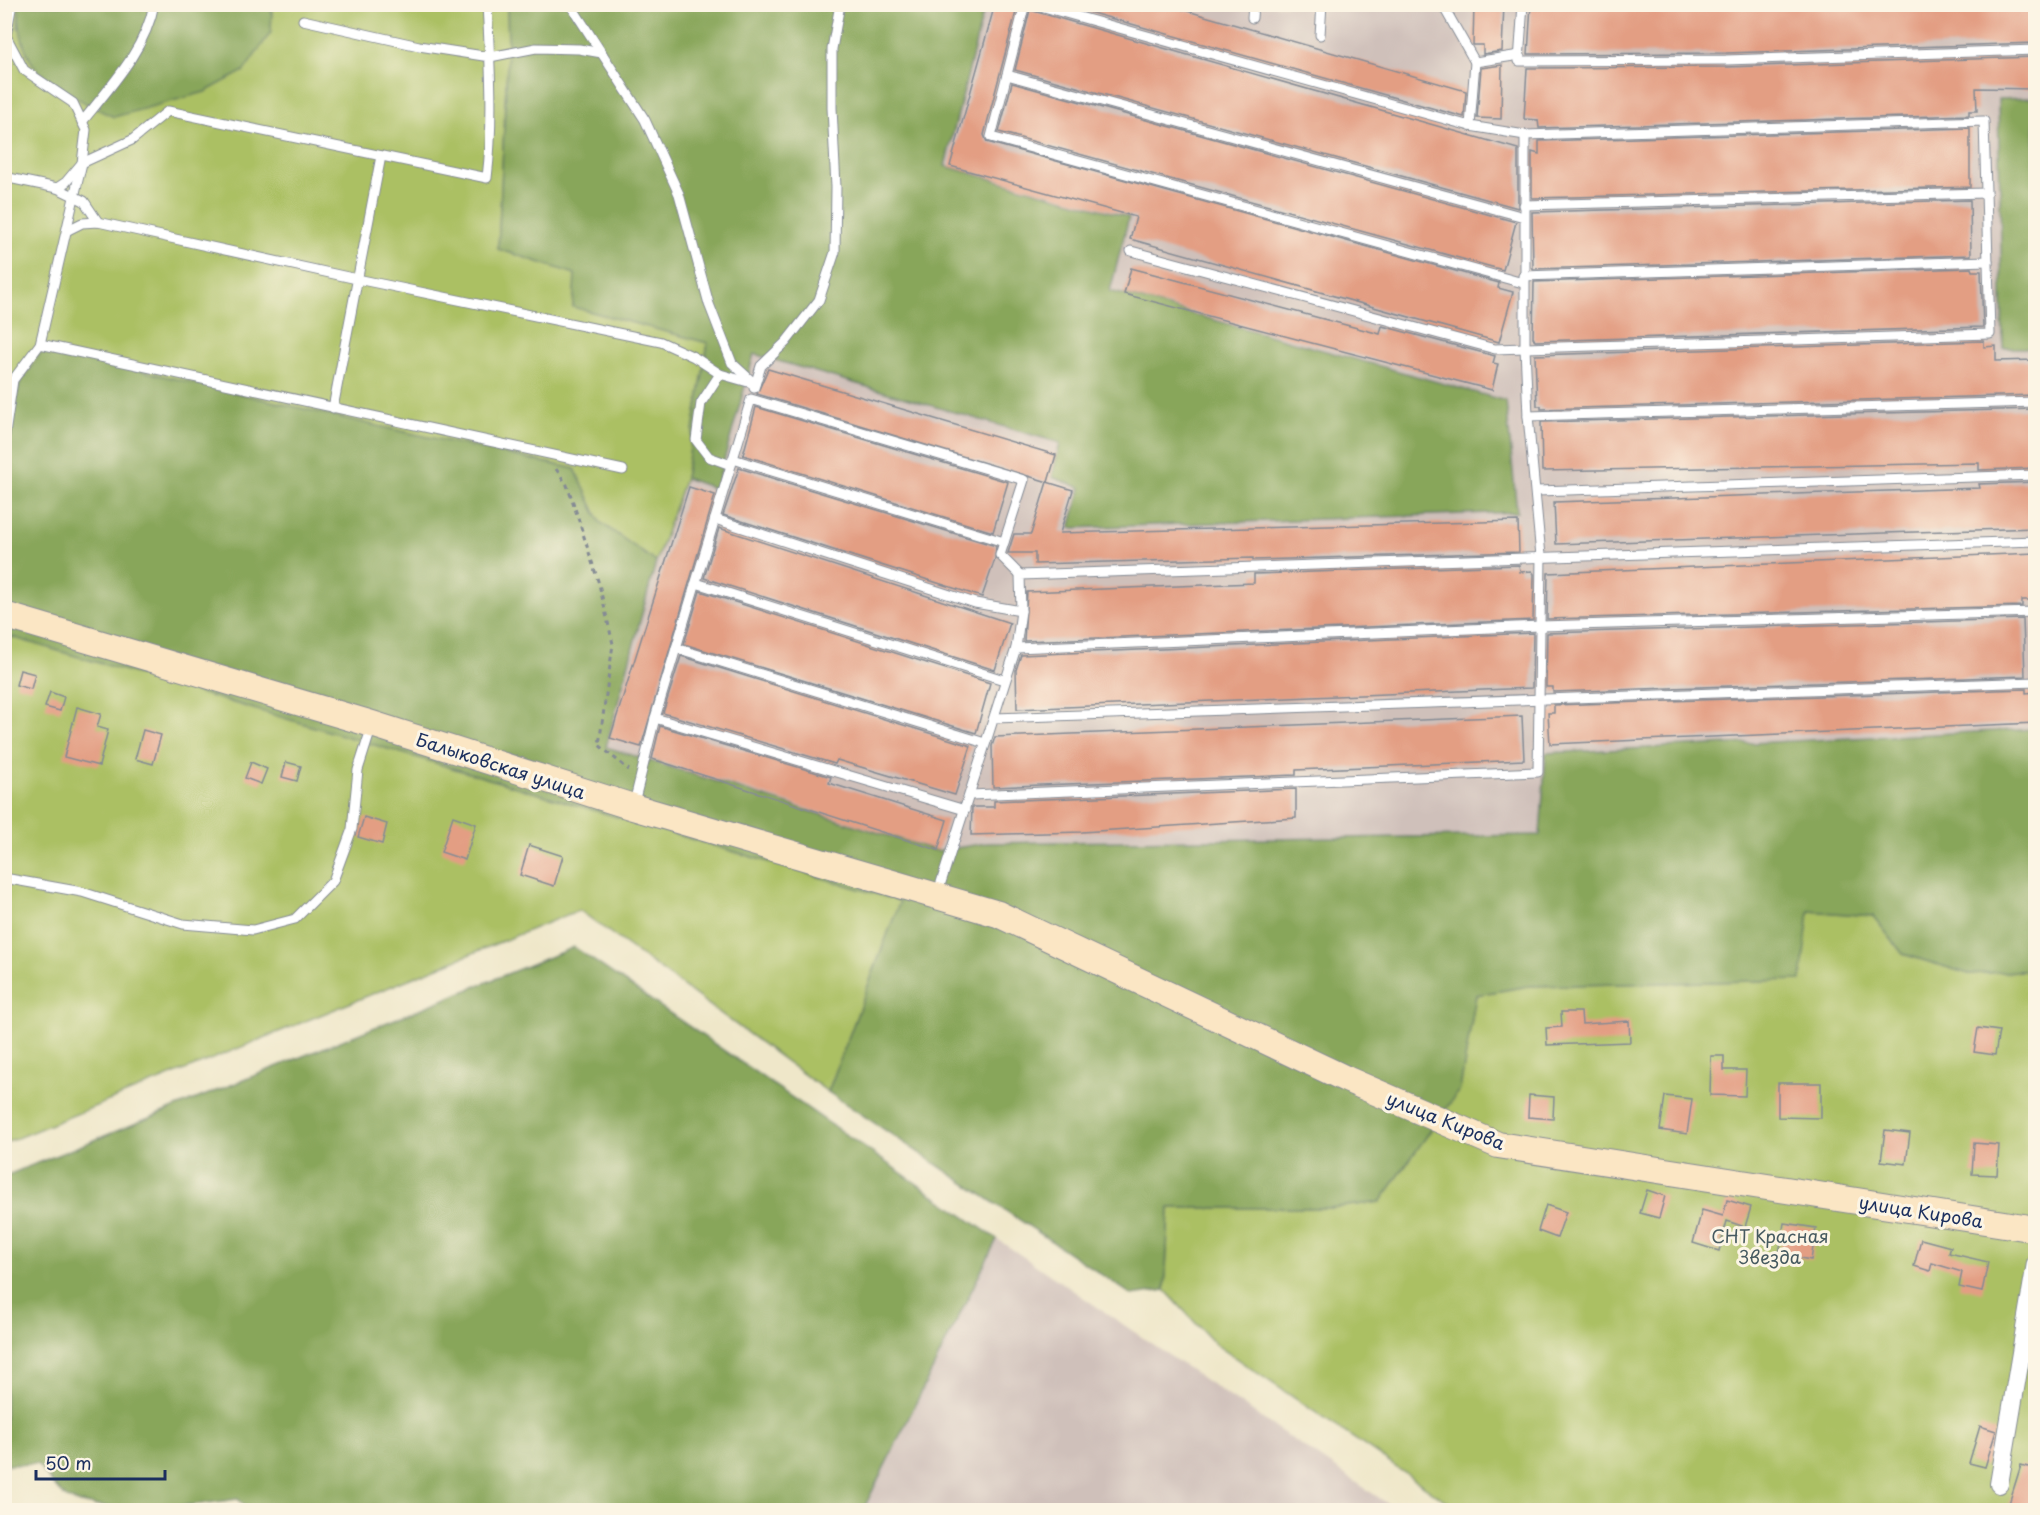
<svg xmlns="http://www.w3.org/2000/svg" width="2040" height="1515" viewBox="0 0 2040 1515" font-family="'Playpen Sans',sans-serif">
  <style>
    .industrial { fill: #cfc0ba }
    .green { fill: #abc064; stroke: #637861; stroke-width: 1.5 }
    .forest { fill: #88a65a; stroke: #526a5c; stroke-width: 1.5 }
    .building { fill: #e39e83 }
    .lines { fill: none; stroke-linecap: round; stroke-linejoin: round }
    .lane-casing { stroke: #858b94; stroke-width: 11 }
    .street-casing { stroke: #858b94; stroke-width: 20 }
    .secondary-casing { stroke: #858b94; stroke-width: 28 }
    .path { stroke: #858b94; stroke-width: 3; stroke-dasharray: 4.5 4.5; stroke-linecap: butt }
    .lane { stroke: #fff; stroke-width: 9 }
    .street { stroke: #fff; stroke-width: 18 }
    .secondary { stroke: #fbe6c4; stroke-width: 26 }
    .labels { text-anchor: middle; dominant-baseline: central; stroke-width: 6; stroke-linejoin: round; paint-order: stroke }
    .street-label { font-size: 18px; fill: #1b2f5e; stroke: #fcf5e5 }
    .park-label { font-size: 18px; fill: #465a60; stroke: #fcf5e5 }
  </style>
  <rect width="100%" height="100%" fill="#fcf5e5"/>
  <filter id="ink" filterUnits="userSpaceOnUse"><feTurbulence type="fractalNoise" baseFrequency=".0167" numOctaves="2"/><feDisplacementMap in="SourceGraphic" scale="12" xChannelSelector="R" yChannelSelector="G"/><feConvolveMatrix kernelMatrix="1 2 1 2 8 2 1 2 1" color-interpolation-filters="sRGB"/></filter>
  <filter id="wash" filterUnits="userSpaceOnUse"><feTurbulence type="fractalNoise" baseFrequency=".008" numOctaves="4" result="noise"/><feDisplacementMap in="SourceGraphic" scale="24" xChannelSelector="R" yChannelSelector="G"/><feGaussianBlur stdDeviation="1.35" result="paint"/><feColorMatrix in="noise" values="0 0 0 0 0 0 0 0 0 0 0 0 0 0 0 0 0 1.4 0 .05"/><feComposite in="paint" operator="in"/></filter>
  <g filter="url(#wash)">
    <rect width="100%" height="100%" fill="#efe7c9"/>
    <g class="industrial">
      <path d="M 985,5 L 2035,5 L 2035,98 L 1998,99 L 2003,348 L 2035,348 L 2035,729 L 1546,753 L 1541,835 L 987,843 L 937,851 L 606,747 L 656,562 L 685,478 L 716,489 L 753,354 L 1060,443 L 1081,488 L 1071,528 L 1517,512 L 1506,401 L 1109,291 L 1129,217 L 945,166 Z"/>
      <path d="M 997,1239 L 1397,1510 L 863,1510 Z"/>
    </g>
    <g class="green">
      <path d="M 5,5 L 19,5 L 18,28 L 271,32 L 272,5 L 507,5 L 508,45 L 498,249 L 576,274 L 573,307 L 708,343 L 685,478 L 656,562 L 600,522 L 575,469 L 382,427 L 20,383 L 5,452 Z"/>
      <path d="M 5,635 L 900,901 L 828,1092 L 579,910 L 5,1143 Z"/>
      <path d="M 1809,911 L 1873,916 L 1903,954 L 1969,974 L 2035,970 L 2035,1510 L 1459,1510 L 1215,1344 L 1165,1290 L 1169,1208 L 1330,1208 L 1380,1202 L 1460,1089 L 1476,995 L 1529,986 L 1800,980 Z"/>
    </g>
    <g class="forest">
      <path d="M 19,5 L 272,5 L 271,32 L 244,71 L 205,92 L 114,117 C 93,108 50,85 35,67 C 22,50 18,25 19,5 Z"/>
      <path d="M 507,5 L 985,5 L 945,166 L 1129,217 L 1110,291 L 1506,401 L 1517,512 L 1070,528 L 1081,488 L 1052,477 L 1060,443 L 754,354 L 716,489 L 685,478 L 708,343 L 573,307 L 575,274 L 498,249 L 508,45 Z"/>
      <path d="M 2035,98 L 2035,348 L 2003,348 L 1998,99 Z"/>
      <path d="M 44,348 L 382,427 L 575,469 L 600,522 L 656,562 L 606,747 L 937,851 L 987,843 L 1540,835 L 1546,753 L 2035,729 L 2035,970 L 1969,974 L 1903,954 L 1873,916 L 1809,911 L 1801,980 L 1529,986 L 1476,995 L 1460,1089 L 1380,1202 L 1330,1208 L 1169,1208 L 1165,1290 L 1132,1295 L 828,1092 L 900,901 L 5,635 L 5,452 L 20,383 Z"/>
      <path d="M 574,947 L 997,1239 L 863,1510 L 248,1510 L 238,1499 C 192,1506 109,1515 68,1499 C 56,1491 46,1474 37,1464 L 5,1465 L 5,1176 Z"/>
    </g>
    <g id="blocks">
      <g class="building">
        <path d="M 995,4 L 1018,4 L 984,135 L 987,142 L 1499,283 L 1498,288 L 1513,292 L 1499,342 L 1130,239 L 1136,217 L 950,166 Z"/>
        <path d="M 1060,4 L 1163,4 L 1466,91 L 1464,117 Z"/>
        <path d="M 1474,4 L 1504,4 L 1502,51 L 1483,54 L 1483,45 L 1473,45 Z"/>
        <path d="M 1531,4 L 1619,7 L 2036,4 L 2036,43 L 1726,53 L 1528,54 Z"/>
        <path d="M 1030,10 L 1518,149 L 1518,208 L 1015,70 Z"/>
        <path d="M 2036,57 L 2036,89 L 1976,88 L 1977,111 L 1969,111 L 1969,115 L 1539,128 L 1538,120 L 1524,119 L 1527,68 L 1726,67 Z"/>
        <path d="M 1502,65 L 1501,119 L 1477,118 L 1481,68 Z"/>
        <path d="M 1012,83 L 1516,222 L 1503,270 L 999,132 Z"/>
        <path d="M 1970,128 L 1970,187 L 1532,198 L 1532,152 L 1539,154 L 1539,141 Z"/>
        <path d="M 1970,200 L 1971,255 L 1533,269 L 1532,212 Z"/>
        <path d="M 1131,268 L 1380,334 L 1382,326 L 1495,356 L 1493,363 L 1498,364 L 1492,390 L 1124,294 Z"/>
        <path d="M 1971,268 L 1972,271 L 1981,271 L 1983,327 L 1535,341 L 1533,337 L 1534,282 Z"/>
        <path d="M 1984,341 L 1984,347 L 1996,346 L 1996,361 L 2036,360 L 2036,395 L 1541,409 L 1541,406 L 1537,406 L 1535,355 Z"/>
        <path d="M 768,369 L 1056,455 L 1048,482 L 757,394 Z"/>
        <path d="M 756,407 L 1008,482 L 993,532 L 743,455 Z"/>
        <path d="M 2036,409 L 2036,468 L 1979,470 L 1979,463 L 1542,471 L 1541,422 Z"/>
        <path d="M 739,468 L 996,546 L 995,559 L 982,597 L 723,515 Z"/>
        <path d="M 1047,482 L 1073,490 L 1060,533 L 1518,521 L 1519,552 L 1253,560 L 1253,558 L 1035,564 L 1035,553 L 1008,553 L 1014,534 L 1031,534 Z"/>
        <path d="M 2036,482 L 2036,528 L 1556,544 L 1554,502 L 1980,488 L 1979,484 Z"/>
        <path d="M 689,487 L 715,495 L 641,747 L 610,738 Z"/>
        <path d="M 719,528 L 1010,623 L 995,670 L 704,578 Z"/>
        <path d="M 2036,553 L 2036,600 L 2022,600 L 2022,606 L 1547,619 L 1548,573 Z"/>
        <path d="M 1519,565 L 1520,572 L 1532,571 L 1534,574 L 1533,620 L 1024,641 L 1027,592 L 1254,583 L 1254,574 Z"/>
        <path d="M 700,591 L 990,683 L 976,733 L 684,644 Z"/>
        <path d="M 2023,619 L 2025,676 L 1553,692 L 1553,687 L 1546,687 L 1547,633 Z"/>
        <path d="M 1533,633 L 1532,688 L 1017,709 L 1016,670 L 1021,655 Z"/>
        <path d="M 681,656 L 971,746 L 955,795 L 837,760 L 835,764 L 663,713 Z"/>
        <path d="M 20,670 L 35,674 L 31,689 L 16,685 Z"/>
        <path d="M 2026,689 L 2026,693 L 2036,692 L 2036,723 L 1550,744 L 1548,713 L 1554,713 L 1554,705 Z"/>
        <path d="M 50,692 L 64,697 L 60,711 L 45,707 Z"/>
        <path d="M 77,707 L 101,714 L 97,727 L 108,730 L 99,766 L 64,757 Z"/>
        <path d="M 1522,716 L 1524,760 L 1296,770 L 1296,775 L 993,787 L 992,746 L 995,737 Z"/>
        <path d="M 660,726 L 831,777 L 829,783 L 947,820 L 938,850 L 652,759 Z"/>
        <path d="M 143,730 L 161,735 L 153,764 L 135,759 Z"/>
        <path d="M 251,762 L 267,769 L 261,784 L 245,778 Z"/>
        <path d="M 286,762 L 301,766 L 297,781 L 282,777 Z"/>
        <path d="M 1296,789 L 1296,818 L 1082,832 L 971,835 L 972,807 L 994,807 L 994,801 Z"/>
        <path d="M 453,816 L 476,824 L 465,860 L 441,852 Z"/>
        <path d="M 364,817 L 387,824 L 382,844 L 358,837 Z"/>
        <path d="M 529,845 L 563,856 L 554,886 L 520,875 Z"/>
        <path d="M 1561,1012 L 1581,1012 L 1582,1024 L 1629,1021 L 1630,1042 L 1547,1045 L 1546,1028 L 1562,1027 Z"/>
        <path d="M 1978,1028 L 1999,1031 L 1995,1055 L 1974,1052 Z"/>
        <path d="M 1711,1056 L 1724,1056 L 1724,1070 L 1746,1070 L 1745,1096 L 1710,1095 Z"/>
        <path d="M 1778,1083 L 1821,1083 L 1821,1118 L 1778,1117 Z"/>
        <path d="M 1529,1095 L 1554,1097 L 1553,1119 L 1528,1117 Z"/>
        <path d="M 1665,1096 L 1692,1099 L 1687,1134 L 1660,1130 Z"/>
        <path d="M 1885,1130 L 1910,1133 L 1906,1164 L 1881,1161 Z"/>
        <path d="M 1974,1143 L 1999,1145 L 1997,1175 L 1972,1174 Z"/>
        <path d="M 1647,1190 L 1665,1196 L 1659,1218 L 1640,1213 Z"/>
        <path d="M 1727,1200 L 1751,1207 L 1745,1227 L 1727,1221 L 1719,1251 L 1693,1243 L 1702,1210 L 1723,1216 Z"/>
        <path d="M 1546,1205 L 1566,1212 L 1557,1238 L 1538,1231 Z"/>
        <path d="M 1784,1223 L 1816,1228 L 1811,1260 L 1779,1254 Z"/>
        <path d="M 1921,1239 L 1951,1247 L 1949,1253 L 1988,1262 L 1982,1292 L 1959,1287 L 1962,1272 L 1932,1263 L 1930,1271 L 1914,1266 Z"/>
        <path d="M 1980,1426 L 1996,1431 L 1985,1467 L 1969,1463 Z"/>
        <path d="M 2021,1465 L 2036,1469 L 2036,1497 L 2031,1510 L 2007,1510 Z"/>
      </g>
    </g>
  </g>
  <g filter="url(#ink)">
    <use href="#blocks" fill-opacity="0" stroke="#858b94" stroke-width="1.5"/>
    <g class="lines">
      <g class="lane-casing">
        <g id="lane">
          <path d="M 570,4 L 645,120 L 679,194 L 709,304 L 732,363 L 754,383"/>
          <path d="M 1025,4 L 991,137 L 1523,283"/>
          <path d="M 1442,4 L 1475,62"/>
          <path d="M 1523,4 L 1519,61 L 1726,60 L 2036,50"/>
          <path d="M 1252,18 L 1253,4"/>
          <path d="M 303,20 L 419,46 L 490,57 L 536,48 L 579,49 L 602,53"/>
          <path d="M 1320,35 L 1322,4"/>
          <path d="M 1007,75 L 1524,217"/>
          <path d="M 82,122 C 110,87 146,49 154,4"/>
          <path d="M 1470,126 L 1475,62 L 1520,55"/>
          <path d="M 4,177 L 57,188 L 66,182 L 82,163 L 132,140 L 168,111 L 487,178 C 494,120 490,63 487,4"/>
          <path d="M 57,188 L 84,201 L 98,222"/>
          <path d="M 1524,205 L 1986,193"/>
          <path d="M 68,230 L 82,223 L 98,222 L 357,279 L 661,342 L 694,357 L 720,374 L 755,384"/>
          <path d="M 1131,251 L 1495,349 L 1990,334 L 1984,121 L 1525,135"/>
          <path d="M 1523,276 L 1988,261"/>
          <path d="M 40,344 L 623,470"/>
          <path d="M 720,374 L 701,403 L 696,440 L 709,457 L 731,465"/>
          <path d="M 754,388 L 761,366 L 786,342 L 819,300 L 835,252 L 836,187 L 832,108 L 832,49 L 840,4"/>
          <path d="M 333,408 L 381,156"/>
          <path d="M 1528,416 L 2036,402"/>
          <path d="M 4,441 L 13,380 L 40,344 L 82,163 L 86,130 L 73,103 L 24,70 L 6,36 L 12,4"/>
          <path d="M 733,459 L 1004,542"/>
          <path d="M 1537,491 L 2036,475"/>
          <path d="M 715,519 L 975,603 L 1021,611"/>
          <path d="M 696,583 L 1004,680"/>
          <path d="M 676,648 L 985,743"/>
          <path d="M 1016,648 L 1540,626 L 2036,612"/>
          <path d="M 655,718 L 965,810"/>
          <path d="M 994,718 L 2036,682"/>
          <path d="M 970,795 L 1538,772 L 1541,556 L 1528,416 L 1525,348 L 1525,135 L 1470,126 L 1033,4"/>
          <path d="M 633,807 L 655,718 L 751,399 L 1024,480 L 1000,555 L 1020,575"/>
          <path d="M 4,878 L 82,892 L 183,924 L 253,930 L 295,919 L 333,881 L 352,829 L 358,770 L 372,726"/>
          <path d="M 937,895 L 1016,648 L 1021,611 L 1020,575 L 2036,541"/>
        </g>
      </g>
      <g class="street-casing">
        <path id="street" d="M 1999,1484 L 2036,1263"/>
      </g>
      <g class="secondary-casing">
        <path id="secondary" d="M 4,615 L 372,724 L 633,807 L 998,914 L 1346,1079 L 1498,1145 L 2036,1229"/>
      </g>
      <path class="path" d="M 556,469 L 567,485 L 572,499 L 599,584 L 613,644 L 599,745 L 629,770"/>
      <use href="#lane" class="lane"/>
      <use href="#street" class="street"/>
      <use href="#secondary" class="secondary"/>
    </g>
  </g>
  <g class="labels">
    <g class="street-label">
      <text transform="translate(501 765) rotate(18)">Балыковская улица</text>
      <text transform="translate(1446 1120) rotate(22)">улица Кирова</text>
      <text transform="translate(1921 1211) rotate(9)">улица Кирова</text>
    </g>
    <g class="park-label">
      <text x="1770" y="1235">СНТ Красная<tspan x="1770" dy="21">Звезда</tspan></text>
    </g>
  </g>
  <rect width="2040" height="1515" fill="none" stroke="#fcf5e5" stroke-width="24"/>
  <path d="M36 1470v9h129v-9" fill="none" stroke="#1b2f5e" stroke-width="3"/>
  <text x="45" y="1470" font-size="18" fill="#1b2f5e" stroke="#fcf5e5" stroke-width="4.5" paint-order="stroke">50 m</text>
</svg>
